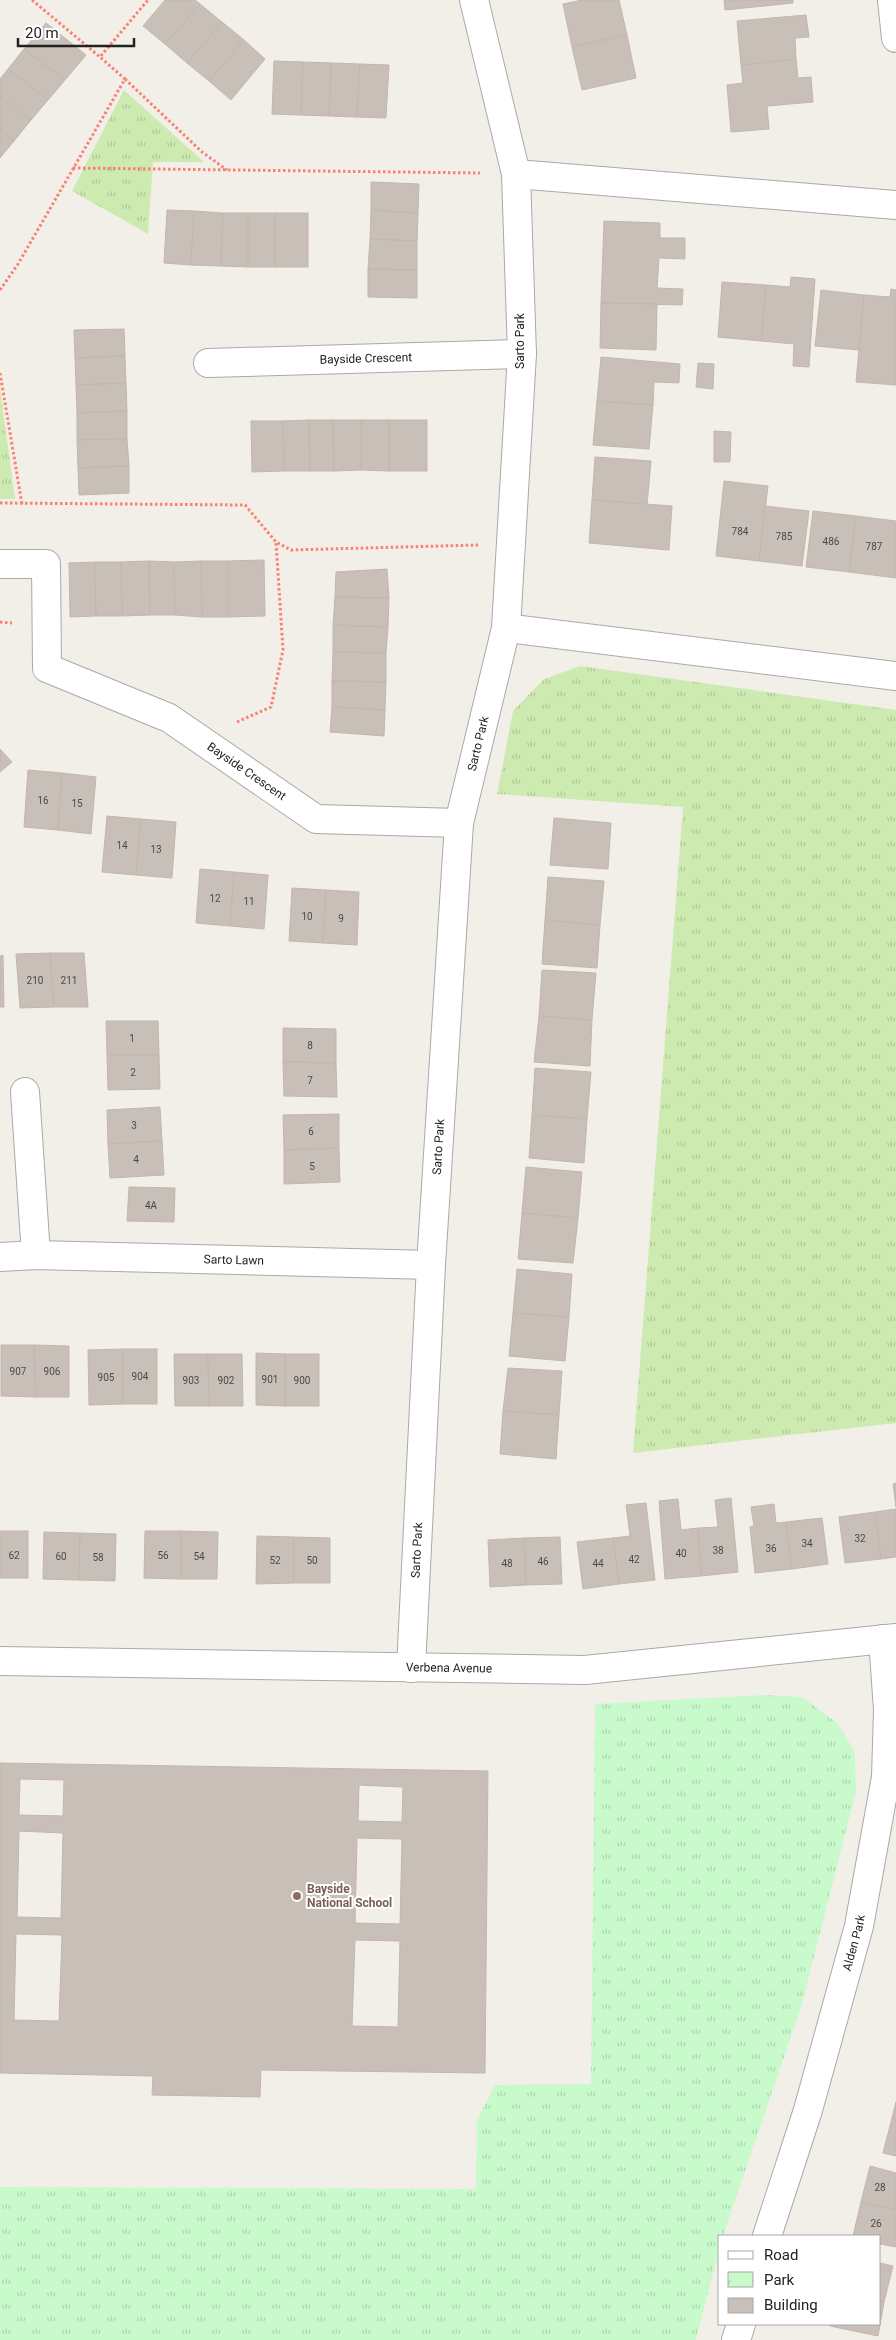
<svg xmlns="http://www.w3.org/2000/svg" width="896" height="2340" viewBox="0 0 896 2340" font-family="Roboto,sans-serif">
  <style>
    .grass { fill: url(#grass-tufts) }
    .park { fill: url(#park-tufts) }
    .building { fill: #c7bfb8; stroke: #c4b6ab; fill-rule: evenodd }
    .lines { fill: none; stroke-linecap: round; stroke-linejoin: round }
    .minor-casing { stroke: #a9a9a9; stroke-width: 30 }
    .path { stroke: #fa8072; stroke-width: 3; stroke-dasharray: 2.5 2.5; stroke-linecap: butt }
    .minor { stroke: #fff; stroke-width: 28 }
    .education-dot { fill: #8d6e63; stroke: #fff; stroke-width: 2 }
    .labels { text-anchor: middle; dominant-baseline: central; stroke-width: 4; stroke-linejoin: round; paint-order: stroke }
    .number-label { font-size: 10px; fill: #4b4948 }
    .street-label { font-size: 12px; fill: #222; stroke: #fff }
    .education-label { font-size: 12px; font-weight: bold; fill: #785e54; stroke: #fff; text-anchor: start }
  </style>
  <defs>
    <pattern id="grass-tufts" width="24" height="20" patternUnits="userSpaceOnUse" patternTransform="scale(1.25)"><rect width="24" height="20" fill="#cdebb0"/><path d="M3 7l-1-3M5 7V3M7 7l1-3M15 17l-1-3M17 17v-4M19 17l1-3" fill="none" stroke="#b0c997"/></pattern>
    <pattern id="park-tufts" width="24" height="20" patternUnits="userSpaceOnUse" patternTransform="scale(1.25)"><rect width="24" height="20" fill="#c8facc"/><path d="M3 7l-1-3M5 7V3M7 7l1-3M15 17l-1-3M17 17v-4M19 17l1-3" fill="none" stroke="#acd6af"/></pattern>
  </defs>
  <rect width="100%" height="100%" fill="#f2efe9"/>
  <g class="grass">
    <path d="M 124,90 L 204,162 L 153,162 L 148,234 L 72,191 Z"/>
    <path d="M 0,388 L 15,499 L 0,499 Z"/>
    <path d="M 580,666 L 896,710 L 896,1423 L 633,1453 L 683,807 L 497,794 L 513,711 L 544,679 Z"/>
  </g>
  <path class="park" d="M 764,1695 L 802,1697 L 837,1723 L 855,1752 L 856,1792 L 801,2007 L 723,2236 L 720,2236 L 720,2246 L 696,2340 L 0,2340 L 0,2187 L 476,2189 L 477,2120 L 495,2085 L 591,2084 L 595,1704 Z"/>
  <g class="building">
    <path d="M 165,0 L 195,0 L 200,4 L 165,44 L 143,26 Z"/>
    <path d="M 582,0 L 619,0 L 627,35 L 572,47 L 563,4 Z"/>
    <path d="M 724,0 L 793,0 L 793,3 L 725,10 Z"/>
    <path d="M 200,4 L 222,22 L 187,63 L 165,44 Z"/>
    <path d="M 806,15 L 809,37 L 795,38 L 796,59 L 741,65 L 737,21 Z"/>
    <path d="M 222,22 L 244,40 L 209,81 L 187,63 Z"/>
    <path d="M 46,23 L 86,55 L 65,80 L 24,49 Z"/>
    <path d="M 627,35 L 636,78 L 582,90 L 572,47 Z"/>
    <path d="M 244,40 L 265,59 L 231,100 L 209,81 Z"/>
    <path d="M 24,49 L 65,80 L 48,100 L 8,69 Z"/>
    <path d="M 796,59 L 798,78 L 811,77 L 813,102 L 767,106 L 769,129 L 731,132 L 727,85 L 743,83 L 741,65 Z"/>
    <path d="M 274,61 L 303,62 L 301,115 L 272,114 Z"/>
    <path d="M 303,62 L 331,63 L 329,116 L 301,115 Z"/>
    <path d="M 331,63 L 360,64 L 357,117 L 329,116 Z"/>
    <path d="M 360,64 L 389,65 L 386,118 L 357,117 Z"/>
    <path d="M 8,69 L 48,100 L 31,120 L 0,96 L 0,79 Z"/>
    <path d="M 0,96 L 31,120 L 14,141 L 0,130 Z"/>
    <path d="M 0,130 L 14,141 L 0,158 Z"/>
    <path d="M 371,182 L 419,184 L 418,213 L 371,210 Z"/>
    <path d="M 167,210 L 194,211 L 191,265 L 164,263 Z"/>
    <path d="M 371,210 L 418,213 L 417,241 L 370,239 Z"/>
    <path d="M 194,211 L 223,213 L 221,266 L 191,265 Z"/>
    <path d="M 223,213 L 248,213 L 248,267 L 221,266 Z"/>
    <rect x="248" y="213" width="27" height="54"/>
    <rect x="275" y="213" width="33" height="54"/>
    <path d="M 604,221 L 660,223 L 660,238 L 685,238 L 685,259 L 659,258 L 657,288 L 683,289 L 682,305 L 601,303 Z"/>
    <path d="M 370,239 L 417,241 L 417,270 L 368,269 Z"/>
    <path d="M 368,269 L 417,270 L 417,298 L 368,297 Z"/>
    <path d="M 791,277 L 815,279 L 809,367 L 793,366 L 794,344 L 761,341 L 766,285 L 790,287 Z"/>
    <path d="M 722,282 L 766,285 L 761,341 L 718,337 Z"/>
    <path d="M 891,289 L 896,290 L 896,385 L 856,382 L 864,295 L 890,297 Z"/>
    <path d="M 821,290 L 864,295 L 859,350 L 815,346 Z"/>
    <path d="M 601,303 L 657,304 L 656,350 L 600,348 Z"/>
    <path d="M 124,329 L 125,356 L 75,358 L 74,330 Z"/>
    <path d="M 125,356 L 126,383 L 76,385 L 75,358 Z"/>
    <path d="M 601,357 L 680,364 L 679,383 L 654,382 L 653,405 L 597,401 Z"/>
    <path d="M 698,363 L 714,364 L 713,389 L 696,387 Z"/>
    <path d="M 126,383 L 127,411 L 77,413 L 76,385 Z"/>
    <path d="M 597,401 L 653,405 L 649,449 L 593,445 Z"/>
    <path d="M 127,411 L 127,439 L 77,440 L 77,413 Z"/>
    <path d="M 309,420 L 310,471 L 284,471 L 283,421 Z"/>
    <path d="M 309,420 L 333,420 L 334,471 L 310,471 Z"/>
    <path d="M 333,420 L 361,420 L 361,470 L 334,471 Z"/>
    <path d="M 361,420 L 389,420 L 389,471 L 361,470 Z"/>
    <rect x="389" y="420" width="38" height="51"/>
    <path d="M 251,421 L 283,421 L 284,471 L 252,472 Z"/>
    <path d="M 714,431 L 731,432 L 730,462 L 714,462 Z"/>
    <path d="M 127,439 L 129,466 L 78,468 L 77,440 Z"/>
    <path d="M 595,457 L 651,461 L 647,505 L 592,500 Z"/>
    <path d="M 129,466 L 129,493 L 79,495 L 78,468 Z"/>
    <path d="M 724,481 L 768,486 L 759,561 L 716,556 Z"/>
    <path d="M 592,500 L 672,506 L 669,550 L 589,543 Z"/>
    <path d="M 765,506 L 809,511 L 802,566 L 759,561 Z"/>
    <path d="M 813,511 L 856,516 L 849,572 L 806,567 Z"/>
    <path d="M 856,516 L 896,521 L 896,578 L 849,572 Z"/>
    <path d="M 264,560 L 265,616 L 228,617 L 228,561 Z"/>
    <path d="M 149,561 L 150,615 L 122,616 L 121,562 Z"/>
    <path d="M 149,561 L 174,562 L 175,615 L 150,615 Z"/>
    <path d="M 201,561 L 202,617 L 175,615 L 174,562 Z"/>
    <path d="M 201,561 L 228,561 L 228,617 L 202,617 Z"/>
    <path d="M 95,562 L 96,616 L 70,617 L 69,563 Z"/>
    <path d="M 95,562 L 121,562 L 122,616 L 96,616 Z"/>
    <path d="M 387,569 L 389,598 L 335,597 L 336,572 Z"/>
    <path d="M 335,597 L 389,598 L 388,627 L 333,625 Z"/>
    <path d="M 333,625 L 388,627 L 386,653 L 333,652 Z"/>
    <path d="M 333,652 L 386,653 L 386,682 L 332,681 Z"/>
    <path d="M 332,681 L 386,682 L 385,710 L 332,707 Z"/>
    <path d="M 332,707 L 385,710 L 384,736 L 330,732 Z"/>
    <path d="M 0,749 L 12,762 L 0,772 Z"/>
    <path d="M 28,770 L 62,773 L 58,830 L 24,827 Z"/>
    <path d="M 62,773 L 96,777 L 91,834 L 58,830 Z"/>
    <path d="M 107,816 L 141,819 L 136,875 L 102,872 Z"/>
    <path d="M 554,818 L 611,823 L 608,869 L 550,865 Z"/>
    <path d="M 141,819 L 176,822 L 172,878 L 136,875 Z"/>
    <path d="M 200,869 L 234,872 L 230,926 L 196,923 Z"/>
    <path d="M 234,872 L 268,875 L 264,929 L 230,926 Z"/>
    <path d="M 548,877 L 604,881 L 600,925 L 545,920 Z"/>
    <path d="M 292,888 L 326,890 L 323,943 L 289,941 Z"/>
    <path d="M 326,890 L 359,892 L 357,945 L 323,943 Z"/>
    <path d="M 545,920 L 600,925 L 597,968 L 542,964 Z"/>
    <path d="M 50,953 L 54,1007 L 20,1008 L 16,954 Z"/>
    <path d="M 50,953 L 84,953 L 88,1007 L 54,1007 Z"/>
    <path d="M 3,955 L 4,1007 L 0,1007 L 0,956 Z"/>
    <path d="M 542,970 L 596,973 L 592,1020 L 539,1016 Z"/>
    <path d="M 539,1016 L 592,1020 L 590,1066 L 534,1062 Z"/>
    <path d="M 106,1021 L 158,1021 L 159,1055 L 107,1055 Z"/>
    <path d="M 283,1028 L 336,1029 L 336,1063 L 283,1062 Z"/>
    <path d="M 107,1055 L 159,1055 L 160,1089 L 108,1090 Z"/>
    <path d="M 283,1062 L 336,1063 L 337,1097 L 284,1096 Z"/>
    <path d="M 535,1068 L 591,1072 L 587,1119 L 532,1115 Z"/>
    <path d="M 160,1107 L 162,1141 L 108,1144 L 107,1110 Z"/>
    <path d="M 339,1114 L 339,1148 L 284,1150 L 283,1115 Z"/>
    <path d="M 532,1115 L 587,1119 L 584,1163 L 529,1158 Z"/>
    <path d="M 162,1141 L 164,1175 L 110,1178 L 108,1144 Z"/>
    <path d="M 339,1148 L 340,1182 L 284,1184 L 284,1150 Z"/>
    <path d="M 526,1167 L 582,1172 L 578,1218 L 522,1213 Z"/>
    <path d="M 129,1187 L 175,1188 L 174,1222 L 127,1221 Z"/>
    <path d="M 522,1213 L 578,1218 L 573,1263 L 518,1259 Z"/>
    <path d="M 517,1269 L 572,1274 L 569,1317 L 513,1313 Z"/>
    <path d="M 513,1313 L 569,1317 L 565,1361 L 509,1356 Z"/>
    <path d="M 1,1345 L 34,1345 L 36,1397 L 1,1396 Z"/>
    <path d="M 34,1345 L 69,1346 L 69,1397 L 36,1397 Z"/>
    <path d="M 123,1349 L 123,1404 L 89,1405 L 88,1350 Z"/>
    <rect x="123" y="1349" width="34" height="55"/>
    <path d="M 256,1353 L 285,1354 L 285,1406 L 256,1405 Z"/>
    <path d="M 174,1354 L 208,1354 L 209,1406 L 175,1406 Z"/>
    <path d="M 208,1354 L 242,1354 L 243,1406 L 209,1406 Z"/>
    <rect x="285" y="1354" width="34" height="52"/>
    <path d="M 508,1368 L 562,1371 L 559,1415 L 503,1411 Z"/>
    <path d="M 503,1411 L 559,1415 L 556,1459 L 500,1454 Z"/>
    <path d="M 896,1483 L 896,1507 L 893,1484 Z"/>
    <path d="M 731,1498 L 738,1572 L 701,1576 L 698,1528 L 718,1527 L 715,1500 Z"/>
    <path d="M 678,1499 L 681,1530 L 698,1528 L 701,1576 L 665,1579 L 659,1501 Z"/>
    <path d="M 646,1503 L 655,1580 L 619,1584 L 613,1538 L 630,1536 L 626,1505 Z"/>
    <path d="M 774,1504 L 776,1523 L 786,1522 L 792,1569 L 755,1573 L 750,1527 L 754,1526 L 751,1507 Z"/>
    <path d="M 896,1509 L 896,1557 L 881,1559 L 875,1512 Z"/>
    <path d="M 875,1512 L 881,1559 L 845,1563 L 839,1517 Z"/>
    <path d="M 822,1518 L 828,1564 L 792,1569 L 786,1522 Z"/>
    <rect x="0" y="1531" width="28" height="47"/>
    <path d="M 145,1531 L 181,1531 L 181,1579 L 144,1578 Z"/>
    <path d="M 181,1531 L 218,1532 L 217,1579 L 181,1579 Z"/>
    <path d="M 44,1532 L 80,1533 L 79,1580 L 43,1579 Z"/>
    <path d="M 80,1533 L 116,1534 L 115,1581 L 79,1580 Z"/>
    <path d="M 257,1536 L 294,1537 L 294,1583 L 256,1584 Z"/>
    <path d="M 294,1537 L 330,1538 L 330,1583 L 294,1583 Z"/>
    <path d="M 560,1537 L 562,1584 L 526,1585 L 524,1538 Z"/>
    <path d="M 524,1538 L 526,1585 L 490,1587 L 488,1540 Z"/>
    <path d="M 613,1538 L 619,1584 L 583,1589 L 577,1542 Z"/>
    <path d="M 0,1763 L 488,1771 L 485,2073 L 261,2070 L 260,2097 L 152,2095 L 153,2076 L 0,2073 ZM 20,1779 L 64,1780 L 63,1816 L 19,1815 ZM 359,1785 L 403,1787 L 402,1822 L 358,1821 ZM 19,1831 L 63,1833 L 61,1918 L 17,1917 ZM 357,1838 L 402,1839 L 400,1924 L 355,1923 ZM 16,1934 L 62,1935 L 59,2021 L 14,2020 ZM 355,1940 L 400,1941 L 398,2027 L 352,2026 Z"/>
    <path d="M 896,2102 L 896,2119 L 892,2118 Z"/>
    <path d="M 892,2118 L 896,2119 L 896,2156 L 883,2153 Z"/>
    <path d="M 870,2166 L 896,2173 L 896,2210 L 861,2202 Z"/>
    <path d="M 861,2202 L 896,2210 L 896,2247 L 880,2244 L 880,2236 L 853,2236 Z"/>
    <path d="M 880,2263 L 893,2266 L 884,2302 L 880,2301 Z"/>
    <path d="M 880,2301 L 884,2302 L 878,2336 L 830,2326 L 831,2324 L 880,2324 Z"/>
  </g>
  <g class="lines">
    <g class="minor-casing">
      <g id="minor">
        <path d="M 892,0 L 896,38"/>
        <path d="M 516,174 L 896,205"/>
        <path id="s1" d="M 208,363 L 522,354"/>
        <path id="s2" d="M 0,564 L 46,564 L 47,668 L 169,718 L 316,819 L 459,823"/>
        <path d="M 506,628 L 896,676"/>
        <path d="M 25,1092 L 36,1255"/>
        <path id="s3" d="M 0,1257 L 36,1255 L 431,1265"/>
        <path id="s4" d="M 0,1661 L 585,1670 L 896,1638"/>
        <path id="s5" d="M 411,1668 L 431,1265 L 459,823 L 506,628 L 522,354 L 516,174 L 474,0"/>
        <path id="s6" d="M 767,2236 L 808,2110 L 859,1926 L 886,1777 L 888,1710 L 883,1639"/>
        <path d="M 736,2340 L 741,2324"/>
      </g>
    </g>
    <g class="path">
      <path d="M 32,0 L 100,57"/>
      <path d="M 125,79 L 202,152 L 227,170"/>
      <path d="M 73,168 L 480,173"/>
      <path d="M 0,290 L 18,264 L 125,79 L 100,57 L 148,0"/>
      <path d="M 0,373 L 22,504"/>
      <path d="M 0,503 L 245,505 L 276,542 L 291,550 L 478,545"/>
      <path d="M 0,622 L 12,623"/>
      <path d="M 237,722 L 271,707 L 283,650 L 276,542"/>
    </g>
    <use href="#minor" class="minor"/>
  </g>
  <circle class="education-dot" cx="297" cy="1896" r="5"/>
  <g class="labels">
    <g class="number-label">
      <text x="740" y="531">784</text>
      <text x="784" y="536">785</text>
      <text x="831" y="541">486</text>
      <text x="874" y="546">787</text>
      <text x="43" y="800">16</text>
      <text x="77" y="803">15</text>
      <text x="122" y="845">14</text>
      <text x="156" y="849">13</text>
      <text x="215" y="898">12</text>
      <text x="249" y="901">11</text>
      <text x="307" y="916">10</text>
      <text x="341" y="918">9</text>
      <text x="35" y="980">210</text>
      <text x="69" y="980">211</text>
      <text x="132" y="1038">1</text>
      <text x="310" y="1045">8</text>
      <text x="133" y="1072">2</text>
      <text x="310" y="1080">7</text>
      <text x="134" y="1125">3</text>
      <text x="311" y="1131">6</text>
      <text x="136" y="1159">4</text>
      <text x="312" y="1166">5</text>
      <text x="151" y="1205">4A</text>
      <text x="18" y="1371">907</text>
      <text x="52" y="1371">906</text>
      <text x="140" y="1376">904</text>
      <text x="106" y="1377">905</text>
      <text x="270" y="1379">901</text>
      <text x="191" y="1380">903</text>
      <text x="226" y="1380">902</text>
      <text x="302" y="1380">900</text>
      <text x="860" y="1538">32</text>
      <text x="807" y="1543">34</text>
      <text x="771" y="1548">36</text>
      <text x="718" y="1550">38</text>
      <text x="681" y="1553">40</text>
      <text x="14" y="1555">62</text>
      <text x="163" y="1555">56</text>
      <text x="61" y="1556">60</text>
      <text x="199" y="1556">54</text>
      <text x="98" y="1557">58</text>
      <text x="634" y="1559">42</text>
      <text x="275" y="1560">52</text>
      <text x="312" y="1560">50</text>
      <text x="543" y="1561">46</text>
      <text x="507" y="1563">48</text>
      <text x="598" y="1563">44</text>
      <text x="880" y="2187">28</text>
      <text x="876" y="2223">26</text>
    </g>
    <g class="street-label">
      <text transform="translate(520 341) rotate(-90)">Sarto Park</text>
      <text stroke="none"><textPath href="#s1" startOffset="158">Bayside Crescent</textPath></text>
      <text stroke="none"><textPath href="#s5" startOffset="928">Sarto Park</textPath></text>
      <text stroke="none"><textPath href="#s2" startOffset="376">Bayside Crescent</textPath></text>
      <text stroke="none"><textPath href="#s5" startOffset="522">Sarto Park</textPath></text>
      <text stroke="none"><textPath href="#s3" startOffset="234">Sarto Lawn</textPath></text>
      <text stroke="none"><textPath href="#s5" startOffset="118">Sarto Park</textPath></text>
      <text stroke="none"><textPath href="#s4" startOffset="449">Verbena Avenue</textPath></text>
      <text stroke="none"><textPath href="#s6" startOffset="306">Alden Park</textPath></text>
    </g>
    <g class="education-label">
      <text x="307" y="1889">Bayside<tspan x="307" dy="14">National School</tspan></text>
    </g>
  </g>
  <rect x="718" y="2235" width="162" height="90" fill="#ffffff" stroke="#a7a7a7"/>
  <rect x="728" y="2251" width="25" height="8" fill="#ffffff" stroke="#a7a7a7"/>
  <text x="764" y="2260" font-size="15" fill="#222222">Road</text>
  <rect x="728" y="2272" width="25" height="15" fill="url(#park-tufts)" stroke="#a7a7a7"/>
  <text x="764" y="2285" font-size="15" fill="#222222">Park</text>
  <rect x="728" y="2298" width="25" height="15" fill="#c7bfb8" stroke="#a7a7a7"/>
  <text x="764" y="2310" font-size="15" fill="#222222">Building</text>
  <path d="M18 38v8h116v-8" fill="none" stroke="#222222" stroke-width="2.5"/>
  <text x="25" y="38" font-size="15" fill="#222222" stroke="#ffffff" stroke-width="4" paint-order="stroke">20 m</text>
</svg>
